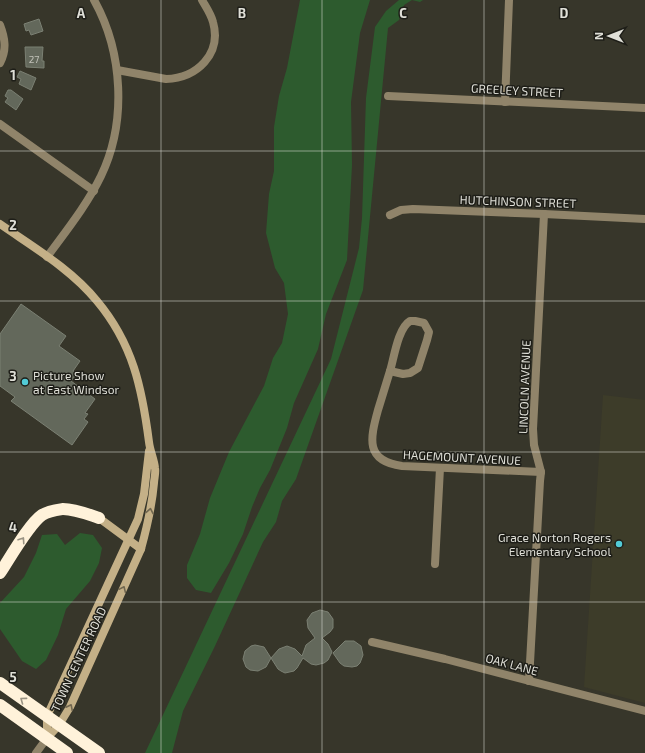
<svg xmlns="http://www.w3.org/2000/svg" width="645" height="753" viewBox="0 0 645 753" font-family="'Exo 2',sans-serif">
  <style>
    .built { fill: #3d3c29 }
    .water { fill: #2d5b2e }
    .building { fill: #63685b; stroke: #7b8073 }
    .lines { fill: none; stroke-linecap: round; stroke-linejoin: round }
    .street { stroke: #90846a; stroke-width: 8 }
    .secondary { stroke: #c4b087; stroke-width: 8 }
    .highway { stroke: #fff2da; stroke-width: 12 }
    .oneway { stroke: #716750 }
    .oneway2 { stroke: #9a9383 }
    .grid { fill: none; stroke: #dfdfd7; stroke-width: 1; stroke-opacity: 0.55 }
    .poi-dot { fill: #52cbd7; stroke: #1e1e18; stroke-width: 1.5 }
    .labels { text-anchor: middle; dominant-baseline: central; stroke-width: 3; stroke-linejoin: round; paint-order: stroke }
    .number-label { font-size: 10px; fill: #c0c1b8 }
    .street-label { font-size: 12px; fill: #dfdfd7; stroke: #1e1e18 }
    .poi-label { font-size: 12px; fill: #dfdfd7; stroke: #1e1e18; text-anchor: start }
    .grid-label { font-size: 13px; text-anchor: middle; font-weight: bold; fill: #dfdfd7; stroke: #1e1e18; stroke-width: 3; stroke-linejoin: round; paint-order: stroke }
  </style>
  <rect width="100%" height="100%" fill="#37362a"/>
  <path class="built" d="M 603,395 L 645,400 L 645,703 L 584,687 Z"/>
  <g class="water">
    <path d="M 300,0 L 370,0 L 360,33 L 351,102 L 352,165 L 347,260 L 326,314 L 318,349 L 294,403 L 287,428 L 270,470 L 260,488 L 252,507 L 243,534 L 229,563 L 211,593 L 196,590 L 187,578 L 187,565 L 200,534 L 210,498 L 229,452 L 264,386 L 273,358 L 282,343 L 288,314 L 284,283 L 275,268 L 266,233 L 269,194 L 274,171 L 274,127 L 279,96 L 287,68 Z"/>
    <path d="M 399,0 L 423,0 L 420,2 L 412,0 L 404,5 L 399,20 L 388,28 L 363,290 L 296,479 L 282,501 L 276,522 L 263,542 L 215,646 L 183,711 L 172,753 L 145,753 L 331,359 L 359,248 L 362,218 L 366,98 L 375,27 L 386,11 Z"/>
    <path d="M 80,533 L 93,535 L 102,548 L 99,563 L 90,581 L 66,609 L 58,635 L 46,660 L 36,669 L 22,661 L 0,629 L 0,603 L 24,577 L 36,553 L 42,535 L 57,534 L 65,545 Z"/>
  </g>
  <g class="building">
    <path d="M 39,19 L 43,31 L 31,35 L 29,30 L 26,31 L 24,24 Z"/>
    <path d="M 25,47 L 43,47 L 42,61 L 44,61 L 44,68 L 26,67 Z"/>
    <path d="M 20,71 L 36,78 L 31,90 L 19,84 L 21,79 L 17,77 Z"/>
    <path d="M 8,90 L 11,90 L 23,99 L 16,110 L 5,102 L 8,98 L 5,96 Z"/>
    <path d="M 21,304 L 66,336 L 59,346 L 80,361 L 73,371 L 77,374 L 71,381 L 95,399 L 85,413 L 88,414 L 84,419 L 88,422 L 72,445 L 11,401 L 15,397 L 0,386 L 0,334 Z"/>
    <path d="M 320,610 L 328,612 L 333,619 L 333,628 L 330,632 L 322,638 L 328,644 L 332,652 L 328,660 L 324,663 L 316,665 L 311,664 L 303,658 L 297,668 L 294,671 L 285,673 L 281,671 L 278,669 L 271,658 L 279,649 L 287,646 L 295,649 L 302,656 L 306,645 L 315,638 L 308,628 L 307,620 L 312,613 Z"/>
    <path d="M 345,641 L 354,641 L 361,646 L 363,655 L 360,663 L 357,666 L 352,667 L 344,666 L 340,663 L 333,653 Z"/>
    <path d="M 255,645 L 264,647 L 271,658 L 266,667 L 258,671 L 250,670 L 246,667 L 243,659 L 245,651 L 251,646 Z"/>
  </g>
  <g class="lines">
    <g class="street">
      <path d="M 0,25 C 5,38 7,50 0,63"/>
      <path d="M 117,70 L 166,79 C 197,78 222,54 213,22 C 211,14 206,7 202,0"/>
      <path d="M 388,96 L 645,108"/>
      <path d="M 505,102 L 509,0"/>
      <path d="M 0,124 L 94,191"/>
      <path d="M 390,215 L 401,210 L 413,209 L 544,214 L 645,219"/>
      <path d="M 47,257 C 66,231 87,205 101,176 C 127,122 123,52 94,0"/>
      <path d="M 410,321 L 415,321 L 424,323 L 429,332 L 427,340 L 418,368 L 410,373 L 403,374 L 390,371 C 394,358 398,328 410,321 Z"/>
      <path d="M 390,371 C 386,384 382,397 378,410 C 370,439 365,461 402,466 L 541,472"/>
      <path d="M 435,564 L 440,468"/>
      <path d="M 372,642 L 445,659 L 645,711"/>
      <path d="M 529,681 L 540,481 L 541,472 L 534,445 L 533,429 L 544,214"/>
      <path d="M 36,753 L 47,738"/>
    </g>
    <g class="secondary">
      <path d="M 0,224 C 33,247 71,269 97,301 C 133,344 142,388 149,442 C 150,451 154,459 155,468 C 156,473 154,479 154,483 C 152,506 147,527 141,549 L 70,707 L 59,725 L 47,738"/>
      <path d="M 99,518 L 141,549"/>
      <path d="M 47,738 L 47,716 L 138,519 L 144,494 L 149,451"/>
    </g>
    <g class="highway">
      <path d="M 0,573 C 10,558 29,524 42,515 C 48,511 56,510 63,509 C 75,509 87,514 99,518"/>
      <path d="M 0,683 L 99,753"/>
      <path d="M 0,705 L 67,753"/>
    </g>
  </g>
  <defs><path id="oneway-chevron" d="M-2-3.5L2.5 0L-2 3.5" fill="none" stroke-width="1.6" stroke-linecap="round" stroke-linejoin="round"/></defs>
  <g class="oneway">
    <use href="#oneway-chevron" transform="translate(150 511) rotate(-79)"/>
    <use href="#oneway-chevron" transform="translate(123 589) rotate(-66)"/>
    <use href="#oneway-chevron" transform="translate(70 707) rotate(-63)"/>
  </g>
  <g class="oneway2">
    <use href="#oneway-chevron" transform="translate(22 540) rotate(-56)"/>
    <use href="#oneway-chevron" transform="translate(23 700) rotate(-144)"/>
  </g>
  <path class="grid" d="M 161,0 L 161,753M 322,0 L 322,753M 484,0 L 484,753M 0,151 L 645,151M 0,301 L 645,301M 0,452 L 645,452M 0,602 L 645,602"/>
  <g class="poi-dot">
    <circle cx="25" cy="382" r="4"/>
    <circle cx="619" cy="544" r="4"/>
  </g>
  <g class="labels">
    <g class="number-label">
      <text x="34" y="59">27</text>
    </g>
    <g class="street-label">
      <text transform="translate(517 90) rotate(3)">GREELEY STREET</text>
      <text transform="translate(518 201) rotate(2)">HUTCHINSON STREET</text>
      <text transform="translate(524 387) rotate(-88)">LINCOLN AVENUE</text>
      <text transform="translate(462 457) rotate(3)">HAGEMOUNT AVENUE</text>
      <text transform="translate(78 659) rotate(-65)">TOWN CENTER ROAD</text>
      <text transform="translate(512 664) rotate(15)">OAK LANE</text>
    </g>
    <g class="poi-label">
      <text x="33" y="375">Picture Show<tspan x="33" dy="14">at East Windsor</tspan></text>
      <text x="611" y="537" text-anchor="end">Grace Norton Rogers<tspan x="611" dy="14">Elementary School</tspan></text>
    </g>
  </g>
  <g class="grid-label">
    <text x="81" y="18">A</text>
    <text x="242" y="18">B</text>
    <text x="403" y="18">C</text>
    <text x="564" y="18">D</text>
    <text x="13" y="80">1</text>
    <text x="13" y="230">2</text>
    <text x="13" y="381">3</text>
    <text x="13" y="532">4</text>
    <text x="13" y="682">5</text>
  </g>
  <g transform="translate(609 36) rotate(270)" stroke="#1e1e18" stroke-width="3" paint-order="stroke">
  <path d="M0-3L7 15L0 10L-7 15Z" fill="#dfdfd7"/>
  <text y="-6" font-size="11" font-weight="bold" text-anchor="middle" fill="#dfdfd7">N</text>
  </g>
</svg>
